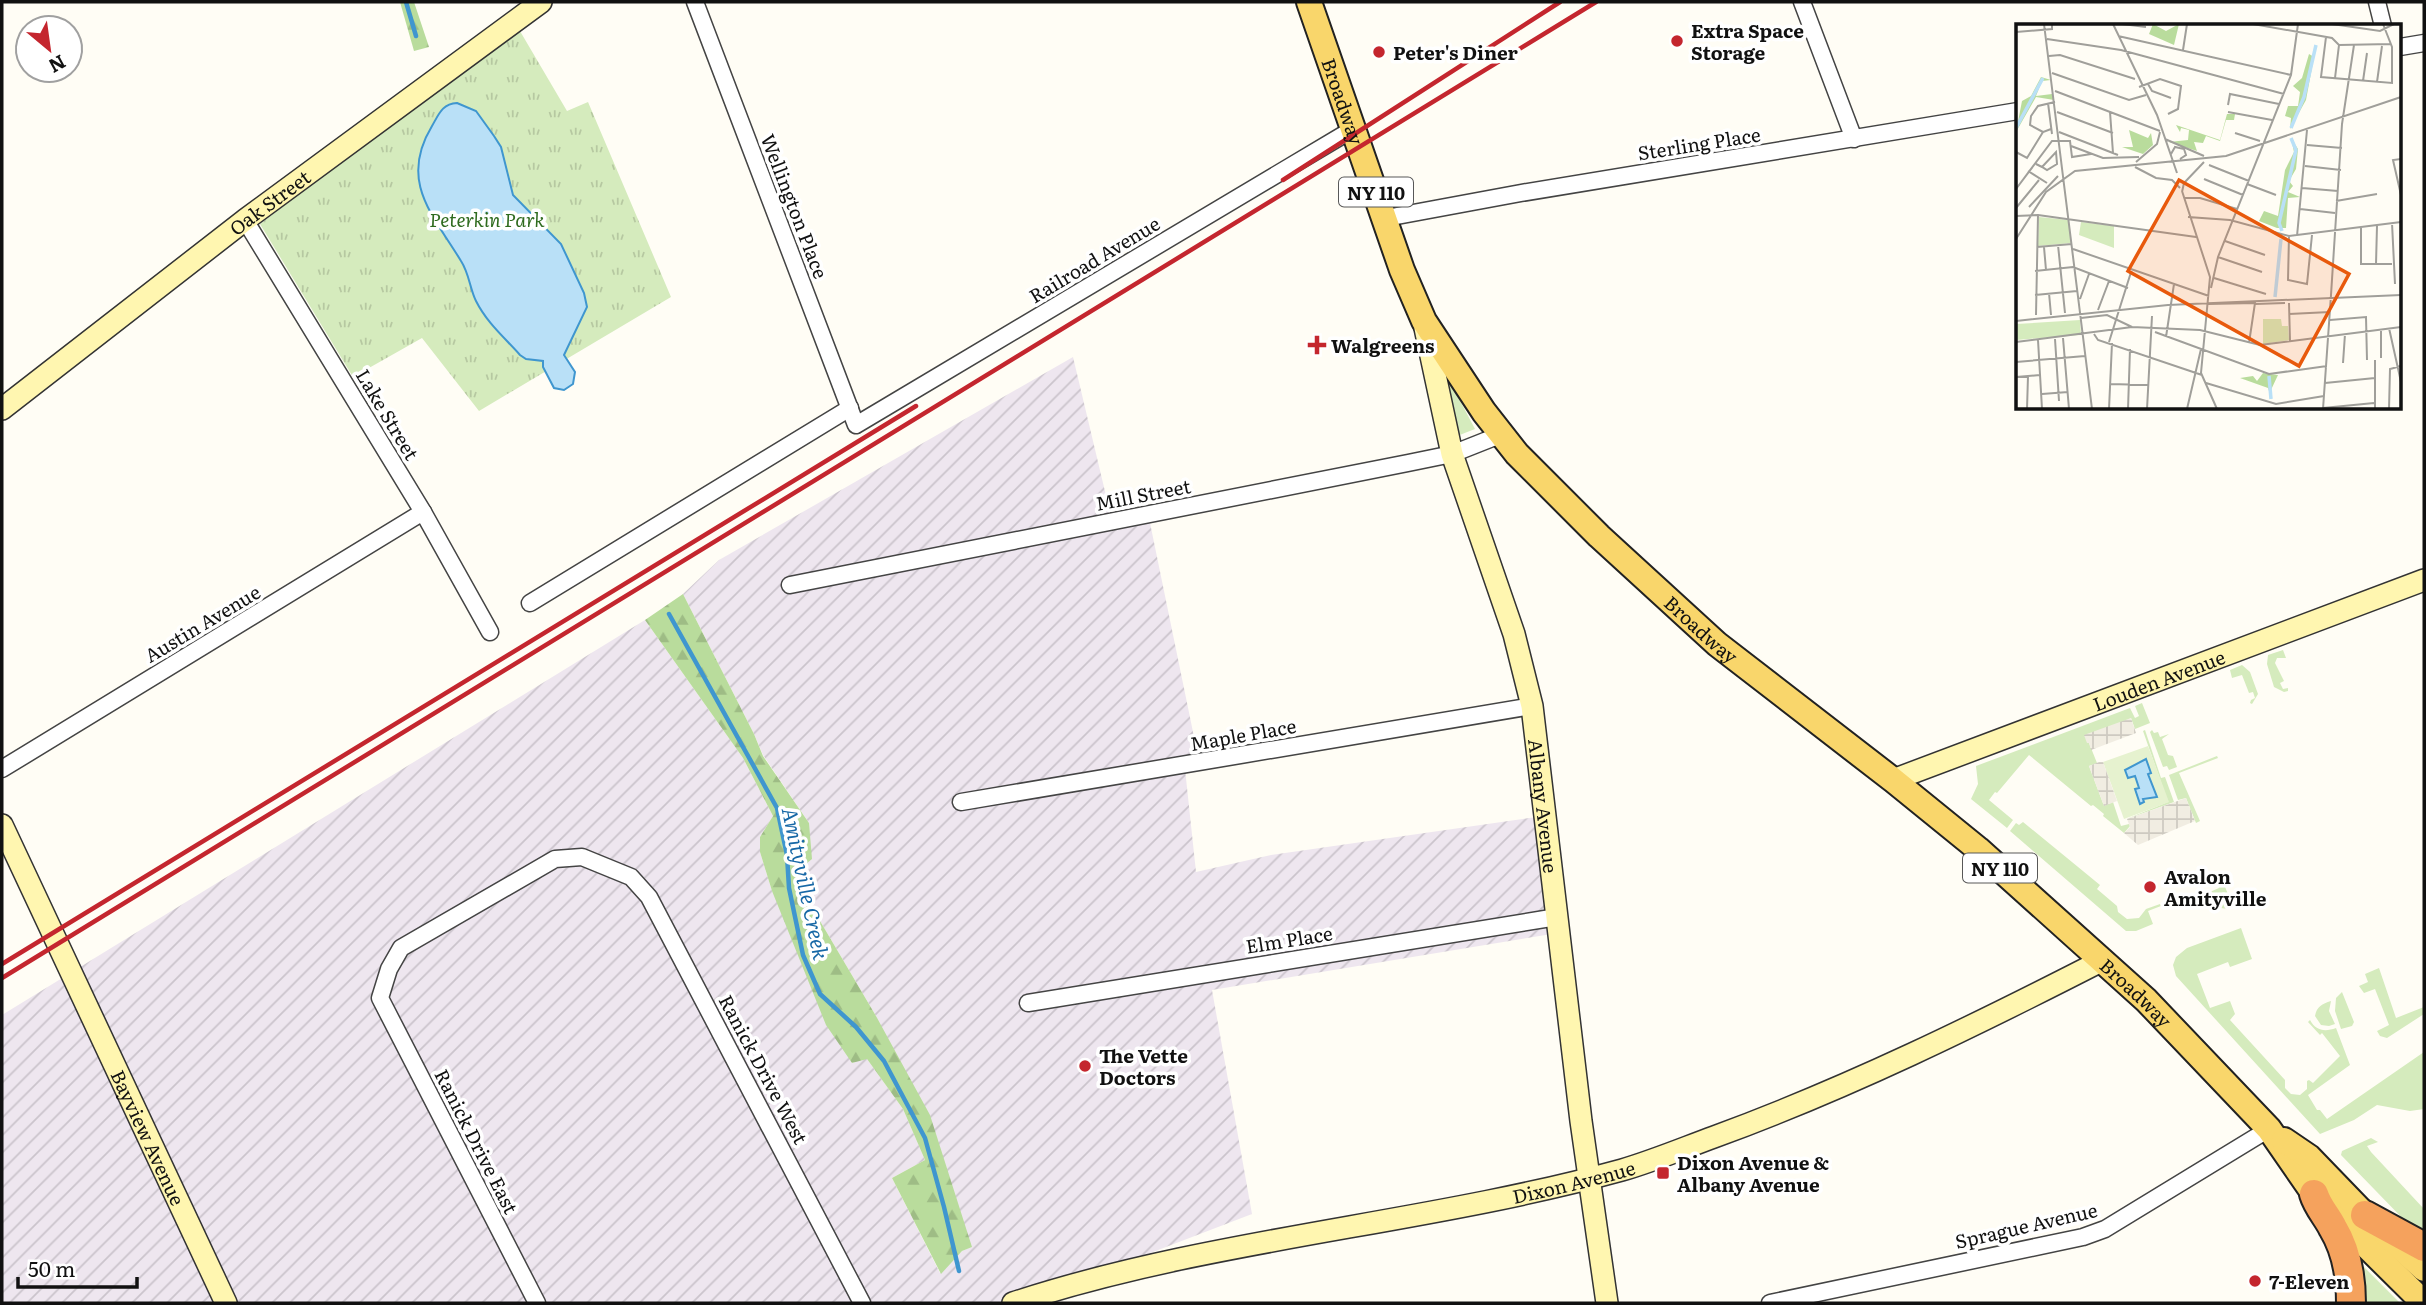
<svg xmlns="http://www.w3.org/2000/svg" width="2426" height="1305" viewBox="0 0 2426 1305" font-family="Literata,serif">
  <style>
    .industrial { fill: url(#industrial-furrows) }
    .grass { fill: #d5ebbd }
    .forest { fill: url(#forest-firs) }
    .park { fill: url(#park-tufts) }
    .pitch { fill: #e6f2cf }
    .plaza { fill: url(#plaza-grid) }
    .water { fill: #b9e0f7; stroke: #3f96cf; stroke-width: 2 }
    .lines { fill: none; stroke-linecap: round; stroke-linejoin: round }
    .stream { stroke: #3f96cf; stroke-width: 4.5 }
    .street-casing { stroke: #444; stroke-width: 19 }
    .secondary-casing { stroke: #333; stroke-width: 24 }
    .primary-casing { stroke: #222; stroke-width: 28 }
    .highway-casing { stroke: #222; stroke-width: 32 }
    .street { stroke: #fff; stroke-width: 16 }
    .secondary { stroke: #fff6b0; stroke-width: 21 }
    .primary { stroke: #f9d66b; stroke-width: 24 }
    .highway { stroke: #f5a25d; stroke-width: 28 }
    .rail { stroke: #c4262e; stroke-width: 4.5 }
    .poi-dot { fill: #c4262e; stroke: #fff; stroke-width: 2.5 }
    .labels { text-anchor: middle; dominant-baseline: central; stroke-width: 7; stroke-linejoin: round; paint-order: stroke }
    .shield { fill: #fff; stroke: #585858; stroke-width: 2 }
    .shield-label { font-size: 18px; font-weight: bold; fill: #111 }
    .poi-label { font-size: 19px; font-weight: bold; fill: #111; stroke: #fff; text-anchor: start }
    .street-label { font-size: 19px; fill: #111; stroke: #fff }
    .park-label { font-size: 19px; font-style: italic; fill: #2f6b1f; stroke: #fff }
    .water-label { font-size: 21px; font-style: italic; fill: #1768a6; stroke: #fff }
    .inset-river { fill: none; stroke: #b9e0f7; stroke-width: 3.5 }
    .inset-road { fill: none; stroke: #a09f9a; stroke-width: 2 }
    .view { fill: #e8590c; fill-opacity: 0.15; stroke: #e8590c; stroke-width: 3.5 }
    .inset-edge { fill: none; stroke: #111; stroke-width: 3.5 }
  </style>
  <defs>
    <pattern id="industrial-furrows" width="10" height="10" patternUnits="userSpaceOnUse" patternTransform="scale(1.75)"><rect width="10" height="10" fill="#eee6ef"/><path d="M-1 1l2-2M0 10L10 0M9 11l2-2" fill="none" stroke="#cbc4cc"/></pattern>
    <pattern id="forest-firs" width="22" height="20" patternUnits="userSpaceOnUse" patternTransform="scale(1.75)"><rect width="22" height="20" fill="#b9dc9c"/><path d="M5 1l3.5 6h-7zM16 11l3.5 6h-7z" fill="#9ebc85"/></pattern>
    <pattern id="park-tufts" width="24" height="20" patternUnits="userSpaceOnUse" patternTransform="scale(1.75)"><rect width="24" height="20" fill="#d5ebbd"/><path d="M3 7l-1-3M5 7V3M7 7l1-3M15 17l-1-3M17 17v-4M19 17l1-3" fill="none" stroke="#b6c8a1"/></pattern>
    <pattern id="plaza-grid" width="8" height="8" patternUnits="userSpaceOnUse" patternTransform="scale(1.75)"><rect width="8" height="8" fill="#f1ede2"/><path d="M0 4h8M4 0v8" fill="none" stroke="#cecac1"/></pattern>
  </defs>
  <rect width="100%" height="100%" fill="#fffdf5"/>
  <path class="industrial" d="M 1073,357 L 1113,525 L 1149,518 L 1200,766 L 1185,769 L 1196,872 L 1271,855 L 1551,815 L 1564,932 L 1212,990 L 1252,1214 L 1020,1303 L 2,1303 L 2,1015 L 645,620 L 743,758 L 773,816 L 760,837 L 760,852 L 772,891 L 867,1059 L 903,1109 L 925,1160 L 892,1178 L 940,1273 L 962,1251 L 971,1247 L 876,1016 L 800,887 L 809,823 L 763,755 L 754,734 L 683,594 L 719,560 Z"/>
  <g class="grass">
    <path d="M 1438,359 L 1475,429 L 1452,438 Z"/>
    <path d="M 2283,650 L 2286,658 L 2277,658 L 2275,663 L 2284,681 L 2280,683 L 2283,689 L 2288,688 L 2288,691 L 2284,692 L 2274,687 L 2267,664 L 2268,655 Z"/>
    <path d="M 2242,665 L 2250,672 L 2258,694 L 2252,704 L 2250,703 L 2251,700 L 2255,698 L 2253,692 L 2249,693 L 2242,675 L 2232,678 L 2230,670 Z"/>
    <path d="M 2142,703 L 2150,723 L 2135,729 L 2131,718 L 2089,743 L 2097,763 L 2089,766 L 2104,806 L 2113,802 L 2121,826 L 2129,824 L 2130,826 L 2124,833 L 2103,816 L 2104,814 L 2093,805 L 2091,806 L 2029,755 L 1997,793 L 1995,792 L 1989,800 L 2013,820 L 2007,828 L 1971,799 L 1978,784 L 1976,766 L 2130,708 L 2135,718 L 2139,716 L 2135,706 Z"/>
    <path d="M 2145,730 L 2161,778 L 2165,777 L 2174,802 L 2124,820 L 2168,802 L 2143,731 Z"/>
    <path d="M 2152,730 L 2154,733 L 2158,732 L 2160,737 L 2169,734 L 2162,739 L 2168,755 L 2173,756 L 2177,767 L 2169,770 L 2167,766 L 2163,767 L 2150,732 Z"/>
    <path d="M 2217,756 L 2218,758 L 2179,773 L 2200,821 L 2196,823 L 2186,798 L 2178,800 L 2169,775 Z"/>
    <path d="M 2023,822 L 2100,885 L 2097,889 L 2117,906 L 2118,912 L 2127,919 L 2139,918 L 2146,909 L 2160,904 L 2161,906 L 2148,911 L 2153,924 L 2136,931 L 2126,931 L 2010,831 L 2016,823 L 2019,825 Z"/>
    <path d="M 2220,874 L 2233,907 L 2228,909 L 2207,906 L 2203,895 L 2219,888 L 2215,876 Z"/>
    <path d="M 2241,928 L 2252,959 L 2230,967 L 2228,962 L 2197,974 L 2210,1008 L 2230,1001 L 2235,1014 L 2230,1020 L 2285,1080 L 2285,1088 L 2291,1094 L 2300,1095 L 2307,1089 L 2307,1081 L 2309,1080 L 2313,1083 L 2340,1056 L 2322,1033 L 2320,1035 L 2308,1022 L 2310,1020 C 2316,1031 2325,1032 2336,1028 L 2350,1065 L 2308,1095 L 2317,1110 L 2320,1110 L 2327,1119 L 2424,1052 L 2424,1109 L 2410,1111 L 2377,1105 L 2354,1120 L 2320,1134 L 2176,976 L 2173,965 L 2176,957 L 2187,948 Z"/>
    <path d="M 2379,968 L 2396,1018 L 2424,1007 L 2424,1014 L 2387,1038 L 2380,1036 L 2377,1031 L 2389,1025 L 2375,989 L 2364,993 L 2359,986 L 2368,982 L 2365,974 Z"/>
    <path d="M 2342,992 L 2354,1022 L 2352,1026 L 2341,1029 L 2335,1011 L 2336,998 Z"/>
    <path d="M 2331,1001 L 2329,1011 L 2335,1024 L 2329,1026 L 2321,1025 L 2315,1016 C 2317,1006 2322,1004 2331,1001 Z"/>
    <path d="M 2371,1138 L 2378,1142 L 2367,1146 L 2371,1152 L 2424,1209 L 2424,1237 L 2409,1225 L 2341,1155 L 2342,1151 Z"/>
    <path d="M 2360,1266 L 2363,1266 L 2400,1303 L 2358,1303 Z"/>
  </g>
  <g class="forest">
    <path d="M 400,2 L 414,2 L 429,47 L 414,51 Z"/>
    <path d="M 683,594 L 754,734 L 763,756 L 809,823 L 812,859 L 801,868 L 800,887 L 876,1016 L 930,1115 L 972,1247 L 962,1251 L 941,1274 L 892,1178 L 925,1160 L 903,1109 L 867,1059 L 852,1063 L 826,1025 L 772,891 L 760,852 L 760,837 L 773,816 L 743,758 L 645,620 Z"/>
  </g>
  <path class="park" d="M 517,26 L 567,111 L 588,102 L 671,297 L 479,411 L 422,338 L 353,377 L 260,224 Z"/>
  <path class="pitch" d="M 2148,746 L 2169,802 L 2124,819 L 2103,762 Z"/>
  <g class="plaza">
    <path d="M 2131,718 L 2136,733 L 2091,750 L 2089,743 L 2087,743 L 2084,735 Z"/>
    <path d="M 2099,762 L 2103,762 L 2117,801 L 2104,806 L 2089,766 Z"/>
    <path d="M 2186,798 L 2195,821 L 2138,845 L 2124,833 L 2130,827 L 2127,819 Z"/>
  </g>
  <g class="water">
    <path d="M 457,103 L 476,111 L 494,136 L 501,147 L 513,195 L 561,244 L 584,293 L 587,307 L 564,355 L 575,372 L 573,384 L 564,390 L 554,388 L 543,367 L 543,361 L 526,359 L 520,355 C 505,338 487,323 476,301 C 470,289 469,273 461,261 C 434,216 398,182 432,126 C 439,114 442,104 457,103 Z"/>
    <path d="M 2146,759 L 2151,773 L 2148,774 L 2157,797 L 2143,799 L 2144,802 L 2140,804 L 2135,789 L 2139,788 L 2135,776 L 2128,778 L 2125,770 Z"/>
  </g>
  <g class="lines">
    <g class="stream">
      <path d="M 406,2 L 416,36"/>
      <path d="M 669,614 L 777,808 L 787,855 L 789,888 L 803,955 L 820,994 L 856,1027 L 884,1061 L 925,1138 L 944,1207 L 959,1271"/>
    </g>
    <g class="street-casing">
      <g id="street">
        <path d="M 695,2 L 856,425 L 1353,129"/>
        <path d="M 1802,2 L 1854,139"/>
        <path d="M 2377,2 L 2383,26"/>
        <path d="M 2400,47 L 2424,43"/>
        <path d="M 1386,218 L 1521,193 L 2018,111"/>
        <path d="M 245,220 L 423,512 L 490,632"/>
        <path d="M 790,585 L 1408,463 L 1452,454 L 1500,435"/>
        <path d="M 530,603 L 850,408"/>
        <path d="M 2,769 L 423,512"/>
        <path d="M 961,802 L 1532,706"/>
        <path d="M 1028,1003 L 1557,917"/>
        <path d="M 537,1303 L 380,998 L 389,969 L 401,948 L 555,859 L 582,857 L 631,877 L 649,897 L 862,1303"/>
        <path d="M 1770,1303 L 2083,1237 L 2105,1229 L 2269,1129"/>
      </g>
    </g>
    <g class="secondary-casing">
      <g id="secondary">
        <path id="s1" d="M 1425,328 L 1452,454 L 1514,634 L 1532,706 L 1581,1121 L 1607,1303"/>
        <path id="s2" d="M 2,409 L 245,220 L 541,2"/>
        <path id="s3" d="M 1893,780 L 2424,580"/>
        <path id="s4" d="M 2,825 L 226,1303"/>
        <path id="s5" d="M 1013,1303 C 1211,1238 1422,1225 1622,1170 C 1653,1161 1684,1148 1714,1137 C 1848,1088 1976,1025 2103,960"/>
      </g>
    </g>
    <g class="primary-casing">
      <g id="primary">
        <path id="s6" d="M 1309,2 L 1402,270 L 1424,321 L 1484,412 L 1517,454 L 1599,536 L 1717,644 L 1893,780 L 1978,849 L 2146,1000 L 2269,1129 L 2314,1194 L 2424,1303"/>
        <path d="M 2284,1140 L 2309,1157 L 2365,1215 L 2424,1269"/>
      </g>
    </g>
    <g class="highway-casing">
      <g id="highway">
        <path d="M 2314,1194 C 2318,1207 2327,1216 2333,1228 C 2347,1251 2351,1276 2351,1303"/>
        <path d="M 2365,1215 L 2424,1247"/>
      </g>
    </g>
    <use href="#street" class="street"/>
    <use href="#secondary" class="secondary"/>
    <use href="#primary" class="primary"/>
    <use href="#highway" class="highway"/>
    <g class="rail">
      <path d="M 1283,180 L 1560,2"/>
      <path d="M 2,964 L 916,406"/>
      <path d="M 2,978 L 1596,2"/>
    </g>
  </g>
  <g class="poi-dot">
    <circle cx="1677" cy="41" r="7"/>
    <circle cx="1379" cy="52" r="7"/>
    <path d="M1313.5 334.5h7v7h7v7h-7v7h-7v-7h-7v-7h7z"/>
    <circle cx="2150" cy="887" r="7"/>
    <circle cx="1085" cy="1066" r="7"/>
    <rect x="1656" y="1166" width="14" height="14" rx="3.5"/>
    <circle cx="2255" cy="1281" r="7"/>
  </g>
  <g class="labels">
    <g class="shield">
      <rect x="1339" y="177.5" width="74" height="29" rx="5"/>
      <rect x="1963" y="853.5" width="74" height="29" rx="5"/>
    </g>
    <g class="shield-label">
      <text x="1376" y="192">NY 110</text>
      <text x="2000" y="868">NY 110</text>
    </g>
    <g class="poi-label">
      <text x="1691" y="30">Extra Space<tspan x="1691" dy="22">Storage</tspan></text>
      <text x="1393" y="52">Peter's Diner</text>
      <text x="1331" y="345">Walgreens</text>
      <text x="2164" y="876">Avalon<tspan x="2164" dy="22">Amityville</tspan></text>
      <text x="1099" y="1055">The Vette<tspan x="1099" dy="22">Doctors</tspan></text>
      <text x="1677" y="1162">Dixon Avenue &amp;<tspan x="1677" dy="22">Albany Avenue</tspan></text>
      <text x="2269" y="1281">7-Eleven</text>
    </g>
    <g class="street-label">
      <text stroke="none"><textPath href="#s6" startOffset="105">Broadway</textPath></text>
      <text transform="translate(1699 143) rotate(-9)">Sterling Place</text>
      <text stroke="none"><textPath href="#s2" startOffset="338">Oak Street</textPath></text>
      <text transform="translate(795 206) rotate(69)">Wellington Place</text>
      <text transform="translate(1094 259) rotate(-31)">Railroad Avenue</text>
      <text transform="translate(388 414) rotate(59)">Lake Street</text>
      <text transform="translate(1143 494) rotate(-11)">Mill Street</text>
      <text transform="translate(202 623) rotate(-31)">Austin Avenue</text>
      <text stroke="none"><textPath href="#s6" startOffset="756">Broadway</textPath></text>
      <text stroke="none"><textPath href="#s3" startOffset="284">Louden Avenue</textPath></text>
      <text transform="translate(1243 734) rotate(-10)">Maple Place</text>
      <text stroke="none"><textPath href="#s1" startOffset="494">Albany Avenue</textPath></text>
      <text transform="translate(1289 939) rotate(-9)">Elm Place</text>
      <text stroke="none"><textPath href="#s6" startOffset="1323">Broadway</textPath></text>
      <text transform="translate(764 1069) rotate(62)">Ranick Drive West</text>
      <text stroke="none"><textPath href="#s4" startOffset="345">Bayview Avenue</textPath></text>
      <text transform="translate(477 1141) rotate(63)">Ranick Drive East</text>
      <text stroke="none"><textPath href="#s5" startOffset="574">Dixon Avenue</textPath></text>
      <text transform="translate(2026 1225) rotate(-13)">Sprague Avenue</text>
    </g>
    <g class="park-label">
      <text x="487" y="219">Peterkin Park</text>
    </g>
    <g class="water-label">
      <text transform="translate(807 883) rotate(78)">Amityville Creek</text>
    </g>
  </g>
  <g transform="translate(2016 24)">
    <rect width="385" height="385" fill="#fffdf5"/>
    <path d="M 137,0 L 150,7 L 163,0 L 158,21 L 133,10 ZM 293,30 L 298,33 L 290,76 L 274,105 L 275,94 L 269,92 L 272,82 L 282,82 L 284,68 L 277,62 L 286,54 ZM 25,53 L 35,56 L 26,57 L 20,72 L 36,70 L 38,76 L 20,73 L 0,108 L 6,77 L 15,72 ZM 211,90 L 219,90 L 218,96 L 210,96 L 204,117 L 190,112 L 187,119 L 178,118 L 181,127 L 153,118 L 172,116 L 173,106 L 165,104 L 164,108 L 160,101 L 204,116 ZM 113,106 L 132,114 L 135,109 L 137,121 L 127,130 L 106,123 L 117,123 ZM 275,114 L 282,125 L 280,145 L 273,157 L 277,162 L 272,168 L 284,173 L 272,174 L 270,204 L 261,204 L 243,197 L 248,187 L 262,192 L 269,146 L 278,128 ZM 247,349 L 262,351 L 254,368 L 256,376 L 252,364 L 224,354 L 237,352 L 241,357 Z" fill="#b9dc9c"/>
    <path d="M 23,193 L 53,196 L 55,219 L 22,222 ZM 65,198 L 98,202 L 98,224 L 63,211 ZM 247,295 L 265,295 L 266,302 L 272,302 L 273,316 L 247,320 ZM 64,296 L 65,311 L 0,316 L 0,300 Z" fill="#d5ebbd"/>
    <path class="inset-river" d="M 0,104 L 27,54M 275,104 L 288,73 L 300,21M 266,207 L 263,199 L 280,126 L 275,114M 259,273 L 265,215M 253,352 L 255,375"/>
    <path class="inset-road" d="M 28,0 L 76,385M 97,0 L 141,91 L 161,149M 106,0 L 130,3M 237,0 L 316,14 L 323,21 L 375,20M 316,0 L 364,7 L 378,0M 0,8 L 36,5 L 36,0M 102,12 L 275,51M 310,13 L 305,53 L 376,59 L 376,23 L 367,0M 31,15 L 105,26 L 268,70M 167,26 L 171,0M 33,32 L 44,31 L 119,55M 36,49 L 113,76 L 130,71M 319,54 L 323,21M 347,57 L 351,29M 361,58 L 366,22M 132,60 L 136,67 L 155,74M 123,63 L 144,55 L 165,62 L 162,85 L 152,90M 39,67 L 144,107M 32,79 L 36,110M 212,81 L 214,70 L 263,80M 41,88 L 97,109M 94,88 L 97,129M 212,88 L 256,96M 27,108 L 14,101 L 15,92 L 22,82 L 39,78M 43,108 L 102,131M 219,109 L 244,117M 149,115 L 188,132M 291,121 L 326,124M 55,122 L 87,134 L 123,133M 0,128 L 11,134 L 27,108 L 35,105M 155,130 L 159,123 L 168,125 L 170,131 L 164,135M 385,135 L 377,136 L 385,171M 120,138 L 141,120 L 144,108M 20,140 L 26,143 L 31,146 L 41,140 L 40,128 L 26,143M 193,141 L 233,157M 289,142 L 325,146M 119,143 L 140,154 L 156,156 L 164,164M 12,147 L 31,159M 188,155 L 227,171M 231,160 L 260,171M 286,164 L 322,167M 0,165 L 36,117 L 54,117 L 56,133 L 75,130M 166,167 L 194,253 L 185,349 L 201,385M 166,168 L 168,159 L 188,138M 168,174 L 184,174 L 221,185M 320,177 L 361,170M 13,183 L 42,152M 0,184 L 23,156M 284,185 L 319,189M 0,192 L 22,191 L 180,213M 172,193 L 214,196 L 273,212 L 385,198M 376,199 L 379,260M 345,204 L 345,240 L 376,240M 273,212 L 272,256 L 291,260 L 296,211M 281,212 L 291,106M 0,215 L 30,168 L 59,147 L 210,132 L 385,73M 209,217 L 249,231M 42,221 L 49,289M 21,223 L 56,220M 28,223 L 30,246M 57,225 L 193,272M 202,233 L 246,248M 360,240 L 361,202M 19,247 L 57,243 L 112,264M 198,254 L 250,270M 195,264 L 202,233 L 275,51 L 282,0M 33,269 L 35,291M 19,271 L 61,267M 315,271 L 326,100 L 338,21M 64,275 L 73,250M 273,279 L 274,317M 192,280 L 239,279 L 233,319M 239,280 L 269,279M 82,286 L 93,257M 273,290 L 314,288M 20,291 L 22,191M 65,294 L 91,291 L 116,303M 314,296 L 350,293 L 351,336M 0,297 L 152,281 L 385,271M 373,304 L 385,358M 139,308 L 253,350 L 311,342M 78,310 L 82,316 L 186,351M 150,313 L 158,260M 47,314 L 53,385M 39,315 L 43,377M 22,316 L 26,385M 0,318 L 116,303 L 184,306 L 244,321 L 385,303M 93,318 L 116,245M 365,334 L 365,305M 359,336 L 359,385M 0,338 L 69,332M 327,339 L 329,310M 0,353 L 24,351M 190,359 L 260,380 L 308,372M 309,359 L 359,354M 94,360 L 132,361M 26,370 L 52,368M 307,384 L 358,379M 11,385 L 12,352M 93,385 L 96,319M 112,385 L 114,325M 131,385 L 136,292M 171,385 L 185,325M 307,385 L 315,271M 373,385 L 374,345 L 385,342"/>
    <path class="view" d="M 163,156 L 333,250 L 283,342 L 112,247 Z"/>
    <rect width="385" height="385" class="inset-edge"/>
  </g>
  <rect width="2426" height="1305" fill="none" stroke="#111111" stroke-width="7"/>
  <g transform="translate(49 49) rotate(151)"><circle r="33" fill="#ffffff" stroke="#a0a0a0" stroke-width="2"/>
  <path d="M0-5L12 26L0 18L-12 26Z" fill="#c4262e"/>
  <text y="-10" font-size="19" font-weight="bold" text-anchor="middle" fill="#111111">N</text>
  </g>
  <path d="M18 1277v10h119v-10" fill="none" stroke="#111111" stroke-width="3.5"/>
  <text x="28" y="1277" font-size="21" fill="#111111" stroke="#ffffff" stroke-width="5" paint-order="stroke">50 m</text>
</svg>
